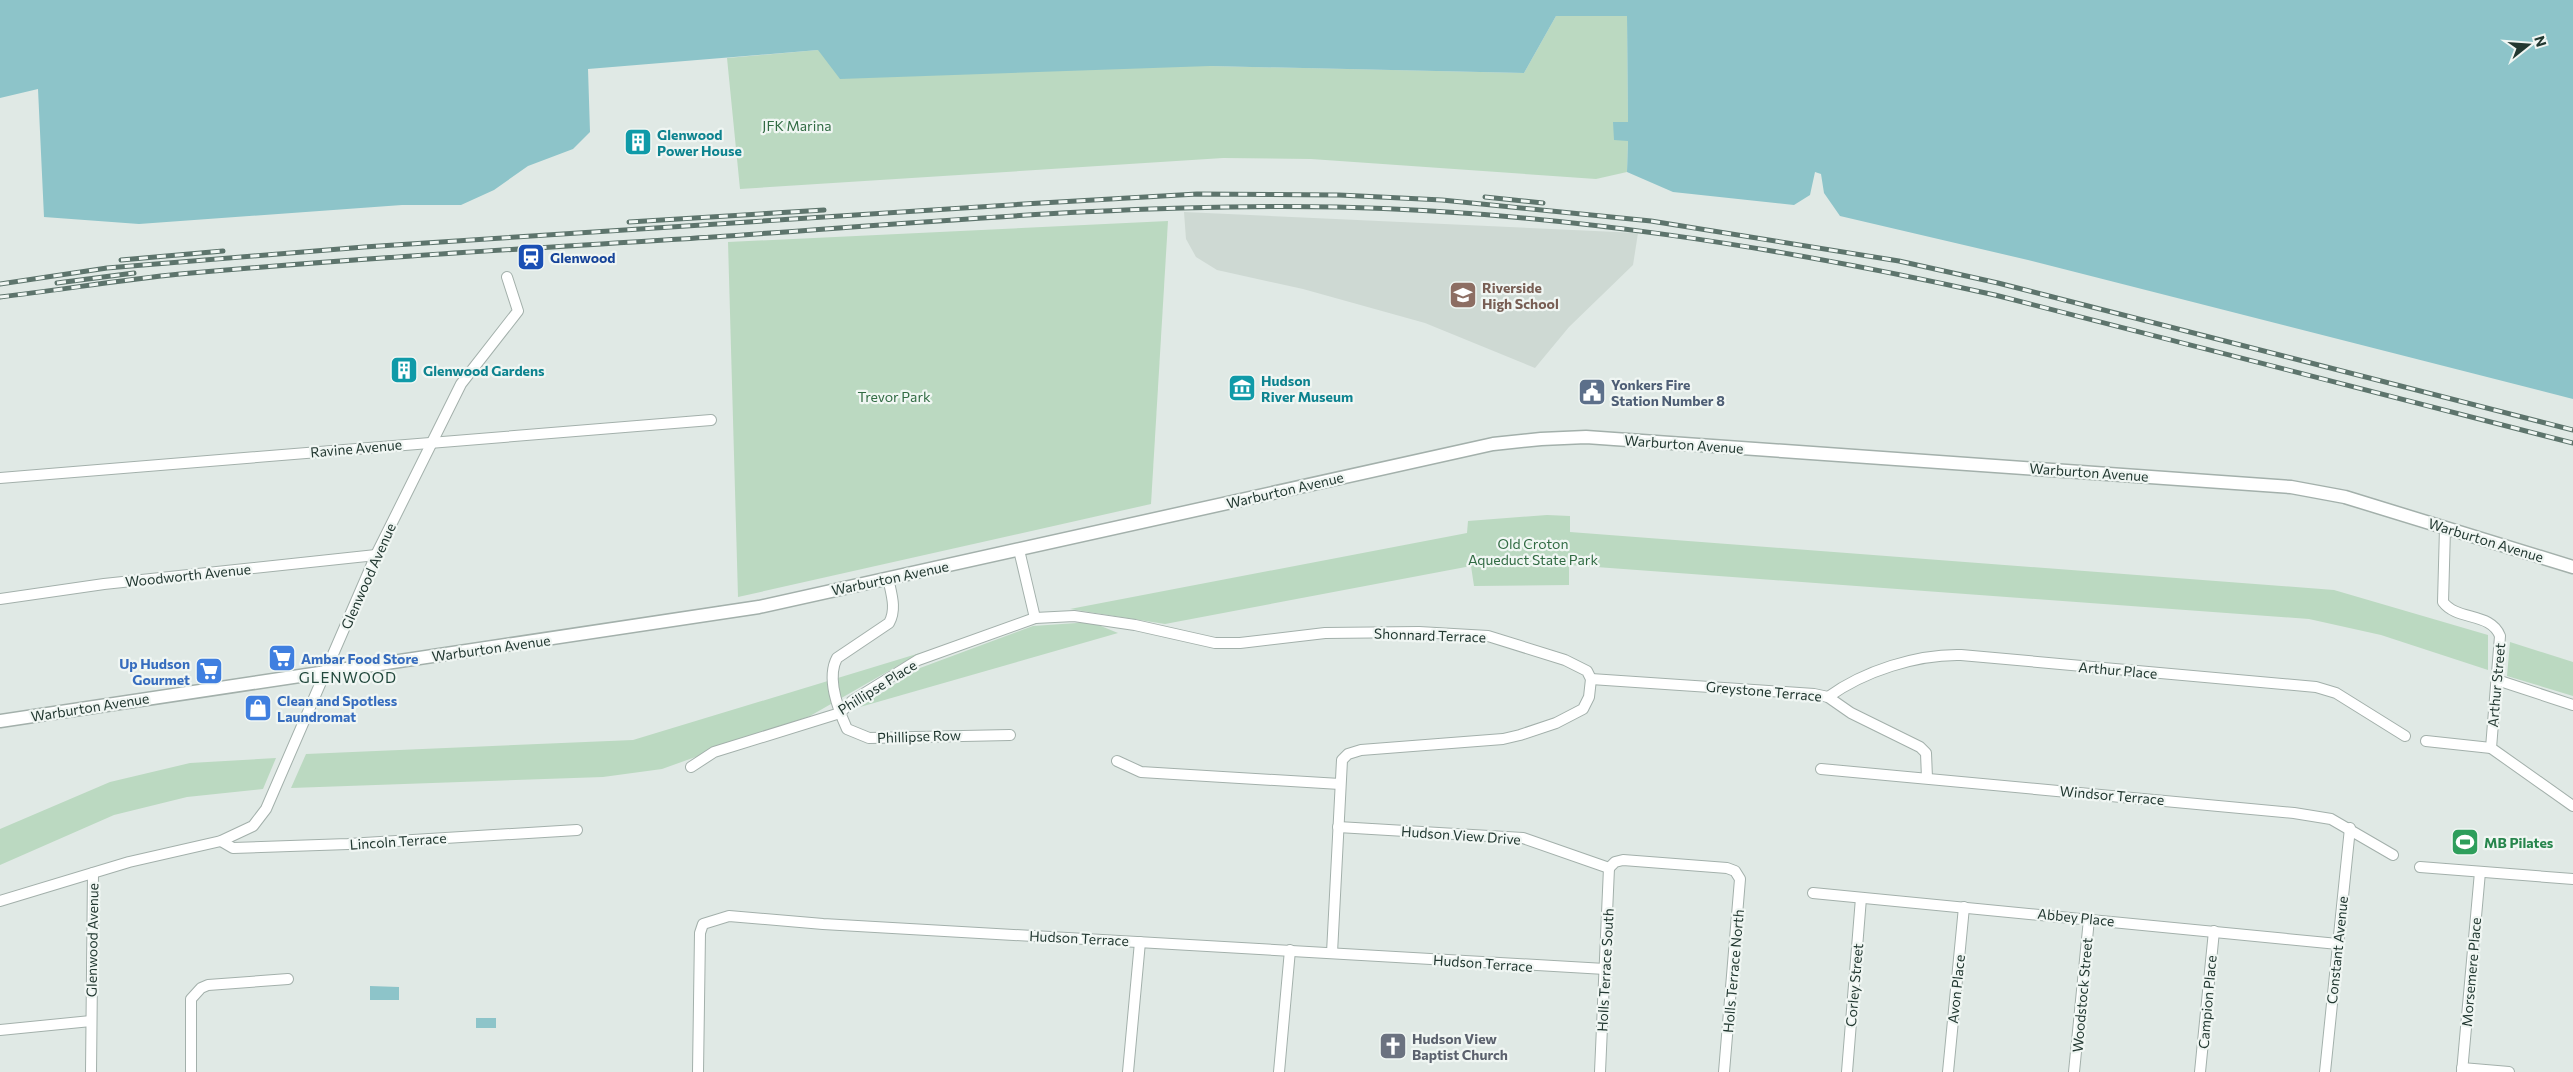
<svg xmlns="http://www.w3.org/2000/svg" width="2573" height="1072" viewBox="0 0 2573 1072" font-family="Commissioner,sans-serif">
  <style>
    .built { fill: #ced9d3 }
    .green { fill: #bbd9c1 }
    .water { fill: #8dc4c9 }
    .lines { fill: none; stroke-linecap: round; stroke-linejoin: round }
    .minor-casing { stroke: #a3b0ab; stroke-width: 12 }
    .tertiary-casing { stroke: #a3b0ab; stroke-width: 15 }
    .minor { stroke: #fff; stroke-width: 10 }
    .tertiary { stroke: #fff; stroke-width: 12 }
    .rail-casing { stroke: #5d746c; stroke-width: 5 }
    .rail { stroke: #f0f6f3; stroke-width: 3; stroke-dasharray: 9; stroke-linecap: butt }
    .labels { text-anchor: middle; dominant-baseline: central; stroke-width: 4.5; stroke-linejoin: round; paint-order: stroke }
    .park-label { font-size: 14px; fill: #316b43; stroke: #f0f6f3 }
    .culture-label { font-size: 14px; font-weight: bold; fill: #0d838f; stroke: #f0f6f3; text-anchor: start }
    .transit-label { font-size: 14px; font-weight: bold; fill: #164399; stroke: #f0f6f3; text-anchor: start }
    .education-label { font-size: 14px; font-weight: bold; fill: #785e54; stroke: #f0f6f3; text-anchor: start }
    .service-label { font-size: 14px; font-weight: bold; fill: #4e5e75; stroke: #f0f6f3; text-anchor: start }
    .street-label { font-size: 14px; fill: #223831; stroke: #f0f6f3 }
    .shop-label { font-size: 14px; font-weight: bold; fill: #366cbe; stroke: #f0f6f3; text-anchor: start }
    .leisure-label { font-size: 14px; font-weight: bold; fill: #27864d; stroke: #f0f6f3; text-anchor: start }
    .worship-label { font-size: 14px; font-weight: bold; fill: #5b616d; stroke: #f0f6f3; text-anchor: start }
    .neighbourhood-label { font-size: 15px; letter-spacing: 1px; fill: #21483c; stroke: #f0f6f3 }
  </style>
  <rect width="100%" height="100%" fill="#e0e9e5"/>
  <path class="built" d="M 1184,212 L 1638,233 L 1633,265 L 1569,327 L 1535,368 L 1425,323 L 1303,289 L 1217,270 L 1196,257 L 1186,239 Z"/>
  <g class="green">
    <path d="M 1556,16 L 1627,16 L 1628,122 L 1614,122 L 1614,140 L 1628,140 L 1627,172 L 1596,179 L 1311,159 L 1223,158 L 740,189 L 727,58 L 818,50 L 1210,66 L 1524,73 Z"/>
    <path d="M 1168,221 L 1151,504 L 738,597 L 728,242 Z"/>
    <path d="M 1547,515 L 1570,516 L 1570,532 L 2334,590 L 2488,635 L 2488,670 L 2381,635 L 2309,619 L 1569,565 L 1569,585 L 1474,586 L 1471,566 L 1165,624 L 1070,609 L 1467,533 L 1468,521 Z"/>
    <path d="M 1091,622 L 1118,633 L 860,707 L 920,668 L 1033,626 Z"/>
    <path d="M 2510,642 L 2573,662 L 2573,696 L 2507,676 Z"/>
    <path d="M 920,653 L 810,716 L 662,769 L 603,777 L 291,788 L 306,754 L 633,740 Z"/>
    <path d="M 276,758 L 263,789 L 187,797 L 114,815 L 0,865 L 0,829 L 110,782 L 190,763 Z"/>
  </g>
  <g class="water">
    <path d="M 0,0 L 2573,0 L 2573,399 L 2028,260 L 1840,216 L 1824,193 L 1821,174 L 1815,172 L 1810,195 L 1794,205 L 1673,192 L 1627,172 L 1628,141 L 1614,140 L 1613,122 L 1628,122 L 1627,16 L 1556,16 L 1524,73 L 1210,66 L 840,79 L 818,50 L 588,69 L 590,132 L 573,149 L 528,166 L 494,190 L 461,205 L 402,205 L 139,224 L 44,217 L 38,89 L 0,98 Z"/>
    <path d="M 370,986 L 399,987 L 399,1000 L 370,1000 Z"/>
    <rect x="476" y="1018" width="20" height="10"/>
  </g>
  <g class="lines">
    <g class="minor-casing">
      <g id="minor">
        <path d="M 0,478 L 711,420"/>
        <path d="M 2445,528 L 2443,602 C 2457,621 2491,612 2500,636 L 2491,748 L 2573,806"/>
        <path d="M 1019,550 L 1035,618"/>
        <path d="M 888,578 C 891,593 897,609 889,623 L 837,658 C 826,678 838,709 847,729 L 869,738 L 1010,735"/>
        <path d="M 0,599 L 104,584 L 376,555"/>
        <path d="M 1591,679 L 1814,694 L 1828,697 L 1851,713 L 1920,747 L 1926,753 L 1927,778"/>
        <path d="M 2497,680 L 2573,705"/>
        <path d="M 1828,697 C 1864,671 1917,654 1961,655 L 2316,687 L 2336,693 L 2405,736"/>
        <path d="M 2426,741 L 2491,748"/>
        <path d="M 1117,761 L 1141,772 L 1340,784"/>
        <path d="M 691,767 L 714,752 L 840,713 L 852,701 L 918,660 L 1035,618 L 1074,616 L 1135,625 L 1215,643 L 1240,643 L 1325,633 L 1419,632 L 1488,636 L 1565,660 L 1587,671 L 1591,679 L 1589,697 L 1583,709 L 1556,723 L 1520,735 L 1503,739 L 1361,750 L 1348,754 L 1342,760 L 1332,953"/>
        <path d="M 1821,769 L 2294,813 L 2331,819 L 2393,855"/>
        <path d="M 1338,827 L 1523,838 L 1609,868"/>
        <path d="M 221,841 L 233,848 L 348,844 L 577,830"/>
        <path d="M 2420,867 L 2573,879"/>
        <path d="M 1609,868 L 1615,862 L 1623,860 L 1727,868 L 1735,871 L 1740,879 L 1724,1072"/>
        <path d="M 1813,893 L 2338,944"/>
        <path d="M 0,901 L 129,862 L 221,841 L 253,826 L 266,809 L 376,555 L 461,384 L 518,311 L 507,277"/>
        <path d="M 0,1030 L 91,1021"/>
        <path d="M 2462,1068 L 2509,1072"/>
        <path d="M 91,1072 L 93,873"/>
        <path d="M 191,1072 L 191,999 L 201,988 L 208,985 L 288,979"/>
        <path d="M 698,1072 L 700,933 L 703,924 L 729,916 L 823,924 L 1605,969"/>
        <path d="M 1128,1072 L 1140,942"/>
        <path d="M 1279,1072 L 1290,950"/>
        <path d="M 1600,1072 L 1609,868"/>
        <path d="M 1847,1072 L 1861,898"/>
        <path d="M 1948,1072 L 1964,907"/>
        <path d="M 2074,1072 L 2089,919"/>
        <path d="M 2200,1072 L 2214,931"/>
        <path d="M 2325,1072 L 2350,828"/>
        <path d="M 2462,1072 L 2480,872"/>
      </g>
    </g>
    <g class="tertiary-casing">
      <path id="tertiary" d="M 0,721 L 759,607 L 1493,444 L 1541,439 L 1586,437 L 2291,487 L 2345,497 L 2573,567"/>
    </g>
    <use href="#minor" class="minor"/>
    <use href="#tertiary" class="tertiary"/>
    <g class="rail-casing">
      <g id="rail">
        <path d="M 1485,197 L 1543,203"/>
        <path d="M 629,222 L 824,210"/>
        <path d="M 121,260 L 223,251"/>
        <path d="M 57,283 L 134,273"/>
        <path d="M 0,284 L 107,268 L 364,247 L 1024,204 L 1197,194 L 1339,195 L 1442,200 L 1651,221 L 1899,261 L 1998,283 L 2573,430"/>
        <path d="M 0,297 C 60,290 120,280 180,274 C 357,258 535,248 713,237 C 920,223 1128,203 1337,207 C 1559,212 1779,247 1995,295 L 2573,443"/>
      </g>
    </g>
    <use href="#rail" class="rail"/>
  </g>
  <defs>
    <g id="building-square" transform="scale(1.4375)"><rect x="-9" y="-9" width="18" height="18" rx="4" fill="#0f9aa8" stroke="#f0f6f3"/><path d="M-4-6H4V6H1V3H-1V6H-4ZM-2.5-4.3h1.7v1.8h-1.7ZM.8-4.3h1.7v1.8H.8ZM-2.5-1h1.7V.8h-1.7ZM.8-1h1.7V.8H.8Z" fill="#fff"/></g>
    <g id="station-square" transform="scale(1.4375)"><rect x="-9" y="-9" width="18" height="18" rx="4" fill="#1a4fb4" stroke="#f0f6f3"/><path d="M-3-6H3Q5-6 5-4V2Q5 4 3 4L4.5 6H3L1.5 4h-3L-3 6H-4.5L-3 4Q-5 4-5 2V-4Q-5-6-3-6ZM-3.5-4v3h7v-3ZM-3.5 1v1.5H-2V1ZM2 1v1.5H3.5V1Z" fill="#fff"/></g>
    <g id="school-square" transform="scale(1.4375)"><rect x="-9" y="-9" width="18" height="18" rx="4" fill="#8d6e63" stroke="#f0f6f3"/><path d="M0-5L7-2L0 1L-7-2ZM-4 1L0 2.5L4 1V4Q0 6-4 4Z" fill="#fff"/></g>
    <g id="museum-square" transform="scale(1.4375)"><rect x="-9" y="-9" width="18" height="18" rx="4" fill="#0f9aa8" stroke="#f0f6f3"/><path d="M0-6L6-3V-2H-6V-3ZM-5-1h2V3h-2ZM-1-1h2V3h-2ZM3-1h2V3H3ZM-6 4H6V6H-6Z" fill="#fff"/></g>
    <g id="civic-square" transform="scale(1.4375)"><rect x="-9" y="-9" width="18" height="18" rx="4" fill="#5c6f8a" stroke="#f0f6f3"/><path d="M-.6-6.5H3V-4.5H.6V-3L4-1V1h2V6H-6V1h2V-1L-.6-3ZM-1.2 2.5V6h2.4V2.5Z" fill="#fff"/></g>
    <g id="supermarket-square" transform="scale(1.4375)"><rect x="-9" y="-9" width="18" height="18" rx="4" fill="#3f7fe0" stroke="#f0f6f3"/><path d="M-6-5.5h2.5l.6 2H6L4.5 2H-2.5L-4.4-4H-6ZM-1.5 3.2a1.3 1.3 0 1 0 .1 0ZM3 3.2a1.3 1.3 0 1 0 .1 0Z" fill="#fff"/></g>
    <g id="shop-square" transform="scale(1.4375)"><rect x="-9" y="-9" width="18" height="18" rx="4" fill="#3f7fe0" stroke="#f0f6f3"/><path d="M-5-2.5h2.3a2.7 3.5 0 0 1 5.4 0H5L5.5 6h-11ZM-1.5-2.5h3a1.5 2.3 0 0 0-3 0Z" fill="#fff"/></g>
    <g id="stadium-square" transform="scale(1.4375)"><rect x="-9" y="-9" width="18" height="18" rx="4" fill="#2e9e5b" stroke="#f0f6f3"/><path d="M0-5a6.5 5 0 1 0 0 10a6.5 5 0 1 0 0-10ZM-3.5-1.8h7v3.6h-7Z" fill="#fff"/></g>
    <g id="church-square" transform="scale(1.4375)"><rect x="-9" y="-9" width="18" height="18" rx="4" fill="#6b7280" stroke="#f0f6f3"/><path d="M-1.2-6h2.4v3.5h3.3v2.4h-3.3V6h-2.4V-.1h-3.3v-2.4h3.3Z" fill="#fff"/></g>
  </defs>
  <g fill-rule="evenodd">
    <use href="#building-square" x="638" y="142"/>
    <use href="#station-square" x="531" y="257"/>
    <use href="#school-square" x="1463" y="295"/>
    <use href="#building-square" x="404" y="370"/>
    <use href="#museum-square" x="1242" y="388"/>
    <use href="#civic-square" x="1592" y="392"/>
    <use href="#supermarket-square" x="282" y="658"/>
    <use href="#supermarket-square" x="209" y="671"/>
    <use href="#shop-square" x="258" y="708"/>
    <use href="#stadium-square" x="2465" y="842"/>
    <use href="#church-square" x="1393" y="1046"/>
  </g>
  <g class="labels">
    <g class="park-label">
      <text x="797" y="125">JFK Marina</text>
      <text x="894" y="396">Trevor Park</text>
      <text x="1533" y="543">Old Croton<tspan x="1533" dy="16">Aqueduct State Park</tspan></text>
    </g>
    <g class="culture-label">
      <text x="657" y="134">Glenwood<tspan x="657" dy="16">Power House</tspan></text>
      <text x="423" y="370">Glenwood Gardens</text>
      <text x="1261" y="380">Hudson<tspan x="1261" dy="16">River Museum</tspan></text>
    </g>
    <g class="transit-label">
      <text x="550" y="257">Glenwood</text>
    </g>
    <g class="education-label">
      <text x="1482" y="287">Riverside<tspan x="1482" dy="16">High School</tspan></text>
    </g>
    <g class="service-label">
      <text x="1611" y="384">Yonkers Fire<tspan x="1611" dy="16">Station Number 8</tspan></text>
    </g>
    <g class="street-label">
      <text transform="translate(1684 444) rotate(4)">Warburton Avenue</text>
      <text transform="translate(356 448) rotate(-5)">Ravine Avenue</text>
      <text transform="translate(2089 472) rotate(4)">Warburton Avenue</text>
      <text transform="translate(1285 490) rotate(-13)">Warburton Avenue</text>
      <text transform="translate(2486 540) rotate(17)">Warburton Avenue</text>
      <text transform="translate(188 575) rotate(-6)">Woodworth Avenue</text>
      <text transform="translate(368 576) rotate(-66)">Glenwood Avenue</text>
      <text transform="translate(890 578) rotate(-12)">Warburton Avenue</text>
      <text transform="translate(1430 635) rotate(2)">Shonnard Terrace</text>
      <text transform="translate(491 648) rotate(-8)">Warburton Avenue</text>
      <text transform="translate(2118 670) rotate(5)">Arthur Place</text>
      <text transform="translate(2496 685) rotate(-85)">Arthur Street</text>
      <text transform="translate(877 687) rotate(-32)">Phillipse Place</text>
      <text transform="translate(1764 691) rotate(5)">Greystone Terrace</text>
      <text transform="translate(90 707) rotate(-9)">Warburton Avenue</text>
      <text transform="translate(919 736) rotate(-2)">Phillipse Row</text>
      <text transform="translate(2112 795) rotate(5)">Windsor Terrace</text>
      <text transform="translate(1461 835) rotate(4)">Hudson View Drive</text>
      <text transform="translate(398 841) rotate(-4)">Lincoln Terrace</text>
      <text transform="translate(2076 917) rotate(6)">Abbey Place</text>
      <text transform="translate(1079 938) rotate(3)">Hudson Terrace</text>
      <text transform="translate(92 940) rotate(-89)">Glenwood Avenue</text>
      <text transform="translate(2337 950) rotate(-84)">Constant Avenue</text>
      <text transform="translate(1483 963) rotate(4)">Hudson Terrace</text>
      <text transform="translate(1605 970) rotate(-87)">Holls Terrace South</text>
      <text transform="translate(1733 971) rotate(-85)">Holls Terrace North</text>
      <text transform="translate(2471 972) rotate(-85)">Morsemere Place</text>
      <text transform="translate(1854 985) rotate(-85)">Corley Street</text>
      <text transform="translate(1956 989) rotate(-84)">Avon Place</text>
      <text transform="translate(2082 995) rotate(-85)">Woodstock Street</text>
      <text transform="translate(2207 1002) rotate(-85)">Campion Place</text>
    </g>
    <g class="shop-label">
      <text x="301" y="658">Ambar Food Store</text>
      <text x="190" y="663" text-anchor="end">Up Hudson<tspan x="190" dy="16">Gourmet</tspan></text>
      <text x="277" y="700">Clean and Spotless<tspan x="277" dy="16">Laundromat</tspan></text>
    </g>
    <g class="leisure-label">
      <text x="2484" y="842">MB Pilates</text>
    </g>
    <g class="worship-label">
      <text x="1412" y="1038">Hudson View<tspan x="1412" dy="16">Baptist Church</tspan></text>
    </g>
    <g class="neighbourhood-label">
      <text x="348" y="677">GLENWOOD</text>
    </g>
  </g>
  <g transform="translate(2528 45) rotate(73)" stroke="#f0f6f3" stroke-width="4" paint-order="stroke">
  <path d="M0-4L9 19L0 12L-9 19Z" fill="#223831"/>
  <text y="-8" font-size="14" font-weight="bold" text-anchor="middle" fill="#223831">N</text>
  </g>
</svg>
